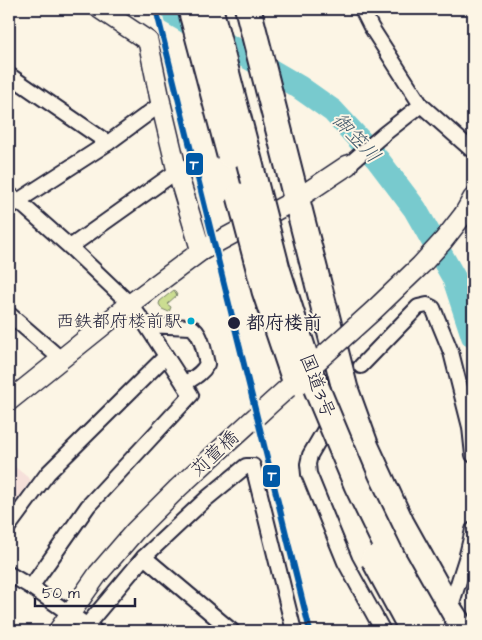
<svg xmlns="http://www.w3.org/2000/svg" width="482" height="640" viewBox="0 0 482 640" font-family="'Architects Daughter','Klee One',sans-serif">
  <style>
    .built { fill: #f6e0da }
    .green { fill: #cbdd91; stroke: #768066 }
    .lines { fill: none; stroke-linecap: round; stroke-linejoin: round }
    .river { stroke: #78cace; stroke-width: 24 }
    .street-casing { stroke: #22223b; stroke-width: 18 }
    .secondary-casing { stroke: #22223b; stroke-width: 22 }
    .highway-casing { stroke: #22223b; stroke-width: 29 }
    .street { stroke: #fcf5e5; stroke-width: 14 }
    .secondary { stroke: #fcf5e5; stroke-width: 19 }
    .highway { stroke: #fcf5e5; stroke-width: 25 }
    .secondary-bridge-casing { stroke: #22223b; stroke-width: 22; stroke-linecap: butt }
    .highway-bridge-casing { stroke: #22223b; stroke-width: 29; stroke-linecap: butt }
    .secondary-bridge { stroke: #fcf5e5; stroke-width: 19 }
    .highway-bridge { stroke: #fcf5e5; stroke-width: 25 }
    .rail-1-casing { stroke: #fcf5e5; stroke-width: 10 }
    .rail-1 { stroke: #0059a6; stroke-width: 6 }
    .bus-dot { fill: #00a9ce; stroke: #fcf5e5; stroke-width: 2 }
    .stop-dot { fill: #22223b; stroke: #fcf5e5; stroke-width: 2 }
    .labels { text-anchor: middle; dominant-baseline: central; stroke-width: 4; stroke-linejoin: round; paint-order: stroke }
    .bus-label { font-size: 18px; fill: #22223b; stroke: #fcf5e5; text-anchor: end }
    .stop-label { font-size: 19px; font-weight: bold; fill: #22223b; stroke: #fcf5e5; text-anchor: start }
    .street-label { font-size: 19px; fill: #22223b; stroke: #fcf5e5 }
    .water-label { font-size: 20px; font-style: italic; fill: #3c5467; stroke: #fcf5e5 }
    .line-badge { stroke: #fcf5e5; stroke-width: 2 }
    .badge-label { font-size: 14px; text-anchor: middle; font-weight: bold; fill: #fff }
  </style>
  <rect width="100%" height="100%" fill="#fcf5e5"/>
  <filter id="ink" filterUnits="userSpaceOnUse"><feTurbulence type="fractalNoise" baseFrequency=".02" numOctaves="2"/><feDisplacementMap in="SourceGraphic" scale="10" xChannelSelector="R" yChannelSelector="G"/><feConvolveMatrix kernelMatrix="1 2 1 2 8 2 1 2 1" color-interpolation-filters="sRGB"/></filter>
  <g filter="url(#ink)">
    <path class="built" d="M 9,462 L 31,480 L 9,510 Z"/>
    <path class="green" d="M 174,290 L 177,295 L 167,304 L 171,307 L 169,312 L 162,309 L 159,304 L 160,301 Z"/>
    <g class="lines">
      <path class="river" d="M 165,9 L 299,87 L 333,111 L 378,160 L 415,209 L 454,278 L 473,336"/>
      <g class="street-casing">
        <g id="street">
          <path d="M 362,9 L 371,27 L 421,105 L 473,151"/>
          <path d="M 9,75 L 108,143"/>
          <path d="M 348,165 L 384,134 L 421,105"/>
          <path d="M 9,194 L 18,201 L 70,247 L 130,304 L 146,325 L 184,384 C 193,378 202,374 207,364 C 204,352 202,333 191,327 L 146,325"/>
          <path d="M 9,208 L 18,201 L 108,143 L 161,104"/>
          <path d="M 70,247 L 177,171"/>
          <path d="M 9,314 L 61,359"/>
          <path d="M 361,366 L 418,307 L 427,305 L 433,308 L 451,352 L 470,427 L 473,455"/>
          <path d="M 331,419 L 310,455 L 308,464 L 309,474 L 345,562 L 383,631"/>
          <path d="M 9,526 L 48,473 L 166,356"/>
          <path d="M 144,557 L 232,631"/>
          <path d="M 9,574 L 31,587 L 95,631"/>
          <path d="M 31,587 L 88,506 L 191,395 L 184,384"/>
          <path d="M 449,612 L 466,559 L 473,530"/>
          <path d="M 87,625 L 144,557 L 206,499 L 246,466 L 253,466 L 294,631"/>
        </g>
      </g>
      <g class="secondary-casing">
        <g id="secondary">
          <path d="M 100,9 L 148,41 L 161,104 L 177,171 L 201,251"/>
          <path d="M 464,214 L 473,198"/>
          <path d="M 9,401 L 130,304 L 201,251 L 297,199 L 348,165"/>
          <path d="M 58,631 L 98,574"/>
        </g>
      </g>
      <g class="highway-casing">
        <path id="highway" d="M 248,9 L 345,389 L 366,447 L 401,523 L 450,611 L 463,631"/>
      </g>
      <use href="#street" class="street"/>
      <use href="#secondary" class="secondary"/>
      <use href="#highway" class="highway"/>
      <g class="secondary-bridge-casing">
        <path id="secondary-bridge" d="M 98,574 L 135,531 L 178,488 L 271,403 L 373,311 L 421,265 L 443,241 L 464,214"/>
      </g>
      <g class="highway-bridge-casing">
        <g id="highway-bridge">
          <path d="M 191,9 L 230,155"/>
          <path d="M 210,9 L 277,269 L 311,375 L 357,485 L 392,557 L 434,631"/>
          <path d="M 240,196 L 265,291 L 296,383"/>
          <path d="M 374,559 L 413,631"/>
        </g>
      </g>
      <use href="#secondary-bridge" class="secondary-bridge"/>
      <use href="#highway-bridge" class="highway-bridge"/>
      <g class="rail-1-casing">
        <path id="rail-1" d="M 156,9 L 310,631"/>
      </g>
      <use href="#rail-1" class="rail-1"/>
    </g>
  </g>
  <circle class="bus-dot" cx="191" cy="321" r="4.5"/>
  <circle class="stop-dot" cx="234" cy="323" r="7"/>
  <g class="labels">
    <g class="bus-label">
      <text x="182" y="321">西鉄都府楼前駅</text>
    </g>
    <g class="stop-label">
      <text x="246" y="323">都府楼前</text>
    </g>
    <g class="street-label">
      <text transform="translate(317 386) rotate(69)">国道3号</text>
      <text transform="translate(215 454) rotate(-43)">苅萱橋</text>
    </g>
    <g class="water-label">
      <text transform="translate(356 138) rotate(47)">御笠川</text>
    </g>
  </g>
  <g class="line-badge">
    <rect x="185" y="152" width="19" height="24" rx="5" fill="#0059a6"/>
    <rect x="262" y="464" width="19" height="24" rx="5" fill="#0059a6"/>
  </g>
  <g class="badge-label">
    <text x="194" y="169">T</text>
    <text x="272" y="480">T</text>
  </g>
  <rect width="482" height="640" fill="none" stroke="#fcf5e5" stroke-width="30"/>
  <rect x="15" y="15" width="452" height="610" fill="none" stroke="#22223b" stroke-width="2" filter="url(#ink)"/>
  <path d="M35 598v8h100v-8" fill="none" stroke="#22223b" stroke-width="2.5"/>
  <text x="42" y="598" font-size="15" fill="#22223b" stroke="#fcf5e5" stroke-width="4" paint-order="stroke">50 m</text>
</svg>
